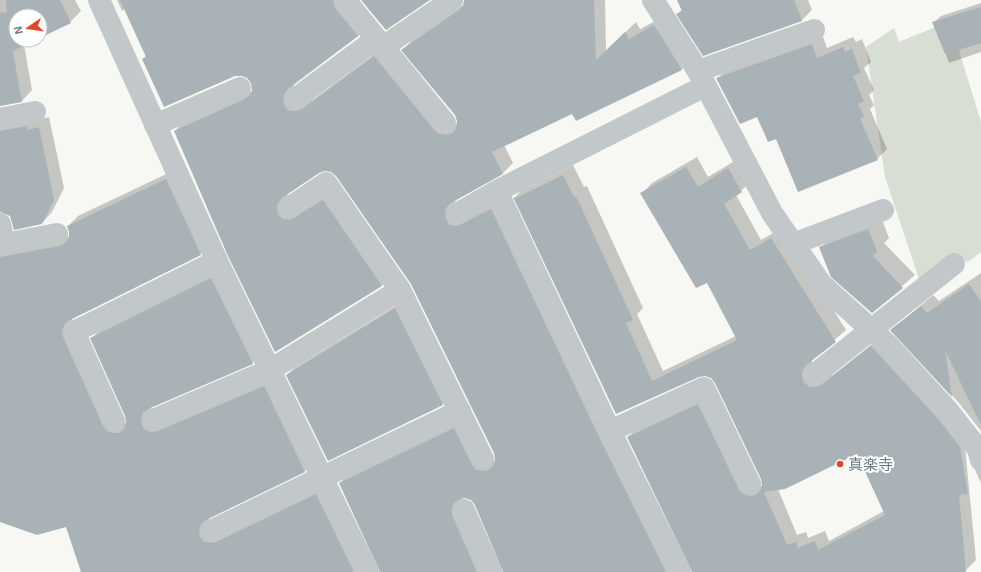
<svg xmlns="http://www.w3.org/2000/svg" width="981" height="572" viewBox="0 0 981 572" font-family="'Exo 2','Noto Sans JP',sans-serif">
  <style>
    .green { fill: #d8ded4 }
    .shadow { fill: #0003; fill-rule: evenodd }
    .building { fill: #a9b2b7; fill-rule: evenodd }
    .lines { fill: none; stroke-linecap: round; stroke-linejoin: round }
    .minor { stroke: #c2c7c9; stroke-width: 22 }
    .poi-dot { fill: #e34627; stroke: #fff; stroke-width: 1.5 }
    .labels { text-anchor: middle; dominant-baseline: central; stroke-width: 4; stroke-linejoin: round; paint-order: stroke }
    .poi-label { font-size: 15px; fill: #667985; stroke: #fff; text-anchor: start }
  </style>
  <rect width="100%" height="100%" fill="#f7f7f3"/>
  <path class="green" d="M 950,21 L 981,122 L 981,252 L 968,262 L 953,256 L 919,279 L 885,177 L 866,47 L 894,28 L 899,42 Z"/>
  <g class="shadow">
    <path d="M 0,0 L 75,0 L 81,11 L 70,22 L 40,37 L 40,16 L 16,16 L 16,40 L 33,40 L 24,45 L 32,90 L 22,101 L 0,105 Z"/>
    <path d="M 117,0 L 348,0 L 368,25 L 358,36 L 294,83 L 293,89 L 307,101 L 314,99 L 385,46 L 452,125 L 458,125 L 456,115 L 403,50 L 413,39 L 465,4 L 465,0 L 605,0 L 606,51 L 636,22 L 640,29 L 665,16 L 692,58 L 682,69 L 577,120 L 573,112 L 504,145 L 513,163 L 503,173 L 456,199 L 455,202 L 456,209 L 502,199 L 684,572 L 504,572 L 476,504 L 472,499 L 462,497 L 463,504 L 494,572 L 381,572 L 340,483 L 350,473 L 464,418 L 487,459 L 497,461 L 495,453 L 412,284 L 337,175 L 331,171 L 325,170 L 319,172 L 288,193 L 287,197 L 334,191 L 392,275 L 382,285 L 276,351 L 175,131 L 185,120 L 253,91 L 252,82 L 248,77 L 143,59 L 147,55 L 125,9 L 122,11 Z"/>
    <path d="M 684,0 L 808,0 L 812,10 L 802,20 L 704,55 L 678,14 L 682,9 Z"/>
    <path d="M 981,3 L 981,52 L 949,63 L 934,22 L 941,16 Z"/>
    <path d="M 822,34 L 827,48 L 853,37 L 856,42 L 862,39 L 871,62 L 864,68 L 874,90 L 869,95 L 874,105 L 870,109 L 887,149 L 877,159 L 777,137 L 718,78 L 728,68 Z"/>
    <path d="M 0,115 L 38,120 L 49,117 L 64,188 L 52,212 L 42,223 L 0,211 Z"/>
    <path d="M 697,157 L 708,177 L 738,159 L 752,181 L 736,195 L 761,240 L 782,228 L 846,330 L 812,359 L 812,366 L 827,377 L 833,375 L 882,336 L 963,427 L 976,560 L 966,570 L 952,572 L 693,572 L 628,437 L 639,427 L 709,395 L 760,486 L 763,486 L 762,478 L 716,382 L 711,377 L 705,375 L 698,376 L 617,413 L 515,197 L 525,187 L 527,188 L 573,165 L 584,187 L 587,186 L 643,308 L 637,314 L 663,371 L 736,336 L 708,281 L 642,194 L 652,183 ZM 857,453 L 884,511 L 829,541 L 825,531 L 808,538 L 806,532 L 797,535 L 778,489 Z"/>
    <path d="M 177,169 L 211,244 L 200,254 L 72,318 L 73,326 L 123,423 L 128,423 L 126,416 L 92,338 L 102,328 L 222,268 L 263,352 L 252,363 L 151,407 L 152,415 L 274,376 L 315,460 L 305,471 L 209,517 L 210,526 L 327,484 L 372,572 L 82,572 L 66,525 L 0,521 L 0,241 L 14,247 L 70,236 L 68,226 L 78,216 Z"/>
    <path d="M 881,217 L 889,238 L 884,243 L 915,275 L 872,312 L 821,248 L 833,235 Z"/>
    <path d="M 981,273 L 981,431 L 959,403 L 892,330 L 933,295 L 939,301 Z"/>
    <path d="M 402,302 L 449,398 L 442,405 L 287,375 L 294,368 Z"/>
    <path d="M 981,464 L 981,483 L 975,470 Z"/>
  </g>
  <g class="building">
    <path d="M 6,0 L 60,0 L 71,23 L 40,38 L 40,16 L 16,16 L 16,40 L 35,40 L 9,53 L 13,52 L 22,102 L 0,106 L 0,13 L 7,12 Z"/>
    <path d="M 120,0 L 333,0 L 335,8 L 358,36 L 288,89 L 284,94 L 283,100 L 285,107 L 290,111 L 296,111 L 302,109 L 374,56 L 435,131 L 440,134 L 447,135 L 453,133 L 456,128 L 457,121 L 455,115 L 401,50 L 459,10 L 463,6 L 464,0 L 594,0 L 596,60 L 625,32 L 629,39 L 654,25 L 682,70 L 576,121 L 572,114 L 492,152 L 503,174 L 451,203 L 446,208 L 445,214 L 446,220 L 450,225 L 457,226 L 491,209 L 599,437 L 666,572 L 503,572 L 475,505 L 471,500 L 465,498 L 459,499 L 454,503 L 452,508 L 452,515 L 477,572 L 380,572 L 339,483 L 454,428 L 472,465 L 476,470 L 483,471 L 488,470 L 493,466 L 495,460 L 494,453 L 411,284 L 336,176 L 331,172 L 325,171 L 319,173 L 282,198 L 278,203 L 277,208 L 278,215 L 283,219 L 290,220 L 323,200 L 382,286 L 275,352 L 228,256 L 174,131 L 245,99 L 250,95 L 252,90 L 251,83 L 247,78 L 242,76 L 235,76 L 164,107 L 142,59 L 146,57 Z"/>
    <path d="M 361,0 L 430,0 L 386,30 Z"/>
    <path d="M 677,0 L 794,0 L 802,21 L 703,56 L 676,14 L 682,11 Z"/>
    <path d="M 981,7 L 981,43 L 945,54 L 932,22 Z"/>
    <path d="M 812,44 L 817,58 L 843,47 L 845,52 L 852,49 L 861,73 L 853,76 L 864,101 L 858,104 L 864,116 L 860,119 L 878,160 L 798,192 L 776,139 L 768,142 L 757,117 L 740,124 L 716,78 Z"/>
    <path d="M 27,126 L 27,130 L 39,127 L 54,200 L 42,224 L 14,230 L 10,216 L 0,212 L 0,131 Z"/>
    <path d="M 686,167 L 698,187 L 728,168 L 742,192 L 724,204 L 750,250 L 771,238 L 836,342 L 806,365 L 802,371 L 802,376 L 804,383 L 810,387 L 816,387 L 821,385 L 871,346 L 939,420 L 960,447 L 968,494 L 959,495 L 966,572 L 692,572 L 627,437 L 698,404 L 739,490 L 743,494 L 749,496 L 756,495 L 760,491 L 762,485 L 761,479 L 715,383 L 711,378 L 705,376 L 699,377 L 616,414 L 513,197 L 516,198 L 563,175 L 574,197 L 576,196 L 633,320 L 626,323 L 652,381 L 737,340 L 707,283 L 696,288 L 640,193 ZM 857,454 L 885,515 L 818,550 L 815,541 L 798,548 L 796,542 L 787,545 L 764,492 L 785,489 Z"/>
    <path d="M 166,179 L 201,255 L 68,321 L 64,325 L 62,331 L 63,337 L 103,426 L 107,431 L 112,433 L 119,433 L 124,429 L 126,422 L 125,416 L 90,338 L 211,278 L 253,364 L 148,409 L 143,412 L 141,418 L 142,425 L 145,430 L 151,432 L 158,431 L 264,386 L 305,472 L 206,520 L 201,524 L 199,530 L 200,537 L 204,542 L 210,543 L 216,542 L 316,494 L 354,572 L 81,572 L 66,527 L 37,535 L 0,522 L 0,257 L 60,246 L 65,243 L 69,238 L 69,232 L 67,226 Z"/>
    <path d="M 868,229 L 877,251 L 873,256 L 903,288 L 872,313 L 831,277 L 819,247 Z"/>
    <path d="M 969,284 L 981,302 L 981,425 L 945,350 L 952,397 L 890,330 L 921,306 L 927,313 Z"/>
    <path d="M 395,308 L 443,405 L 328,461 L 286,375 Z"/>
  </g>
  <g class="lines">
    <g class="minor">
      <path d="M 99,0 L 217,261 L 368,572"/>
      <path d="M 345,0 L 445,123"/>
      <path d="M 653,0 L 698,71 L 772,213 L 822,285 L 888,345 L 949,412 L 978,449 L 981,460"/>
      <path d="M 383,47 L 452,0"/>
      <path d="M 698,71 L 814,30"/>
      <path d="M 295,99 L 376,39"/>
      <path d="M 0,119 L 35,112"/>
      <path d="M 155,125 L 240,88"/>
      <path d="M 497,191 L 610,431 L 680,572"/>
      <path d="M 289,208 L 326,183 L 400,290 L 483,459"/>
      <path d="M 457,214 L 497,191 L 705,86"/>
      <path d="M 0,224 L 4,244"/>
      <path d="M 793,244 L 883,210"/>
      <path d="M 0,245 L 57,234"/>
      <path d="M 814,375 L 954,264"/>
      <path d="M 153,420 L 270,370 L 400,290"/>
      <path d="M 114,421 L 74,332 L 217,261"/>
      <path d="M 610,431 L 704,388 L 750,484"/>
      <path d="M 464,510 L 491,572"/>
      <path d="M 211,531 L 460,411"/>
    </g>
  </g>
  <circle class="poi-dot" cx="840" cy="464" r="4"/>
  <g class="labels">
    <g class="poi-label">
      <text x="848" y="464">真楽寺</text>
    </g>
  </g>
  <g transform="translate(28 28) rotate(257)"><circle r="19" fill="#ffffff" stroke="#c2c9ce"/>
  <path d="M0-3L7 15L0 10L-7 15Z" fill="#e34627"/>
  <text y="-6" font-size="11" font-weight="bold" text-anchor="middle" fill="#667985">N</text>
  </g>
</svg>
